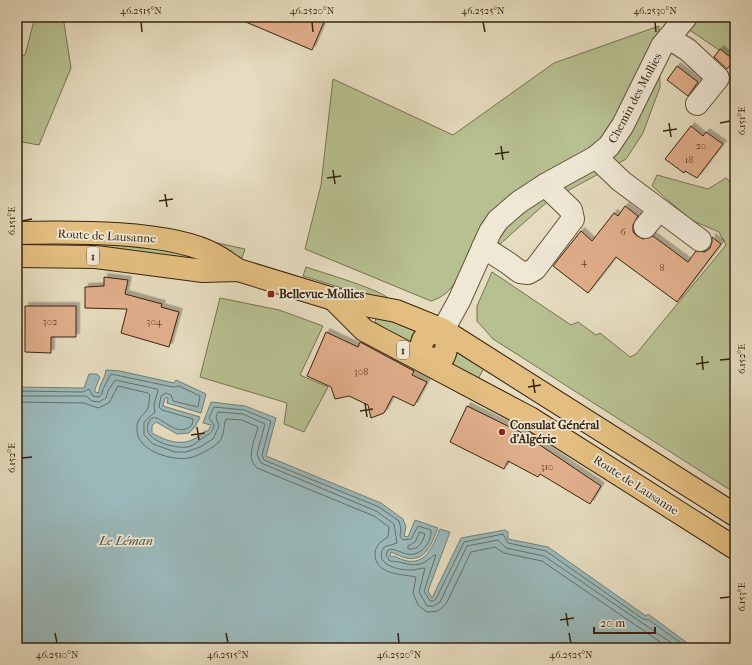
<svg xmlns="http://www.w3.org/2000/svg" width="752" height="665" viewBox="0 0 752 665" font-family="'IM FELL French Canon',serif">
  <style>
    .green { fill: #b7c091; stroke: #777250 }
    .water { fill: #9ab9bb; stroke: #727d76 }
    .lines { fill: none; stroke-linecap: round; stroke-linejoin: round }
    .shore { stroke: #686e65; stroke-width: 1 }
    .building { fill: #e1ae8b; stroke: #37230f; filter: url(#shadow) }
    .minor-casing { stroke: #63513b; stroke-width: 24 }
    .major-casing { stroke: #37230f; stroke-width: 24 }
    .minor { stroke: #efe8d5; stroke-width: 22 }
    .major { stroke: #e3be80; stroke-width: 22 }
    .ticks { fill: none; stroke: #37230f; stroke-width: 1.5 }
    .poi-dot { fill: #8f2418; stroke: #efe8d5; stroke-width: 1.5 }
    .labels { text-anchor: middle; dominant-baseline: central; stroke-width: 3.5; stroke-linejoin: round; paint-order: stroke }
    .number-label { font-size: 10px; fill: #62462e }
    .shield { fill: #efe8d5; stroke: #6e5e4a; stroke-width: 1 }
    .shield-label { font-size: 11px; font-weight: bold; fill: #37230f }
    .street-label { font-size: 12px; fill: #37230f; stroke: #efe8d5 }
    .poi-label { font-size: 12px; font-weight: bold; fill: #37230f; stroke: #efe8d5; text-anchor: start }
    .water-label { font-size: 13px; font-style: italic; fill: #555043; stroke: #efe8d5 }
    .neatline { fill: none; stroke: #37230f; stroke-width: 1.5 }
    .ticks-label { font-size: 10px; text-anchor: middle; fill: #37230f }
  </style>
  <defs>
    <filter id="shadow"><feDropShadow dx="3.5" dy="-3.5" stdDeviation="0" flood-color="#0004"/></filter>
  </defs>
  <rect width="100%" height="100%" fill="#e6dcbf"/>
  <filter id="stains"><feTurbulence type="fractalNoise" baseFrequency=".005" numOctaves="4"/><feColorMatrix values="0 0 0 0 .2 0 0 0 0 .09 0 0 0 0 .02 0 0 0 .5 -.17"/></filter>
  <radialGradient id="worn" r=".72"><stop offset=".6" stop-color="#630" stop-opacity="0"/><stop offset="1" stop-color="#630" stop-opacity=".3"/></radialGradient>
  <g class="green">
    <path d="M 35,17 L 63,17 L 71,68 L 39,145 L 17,141 L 17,56 L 25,55 Z"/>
    <path d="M 701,17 L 735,17 L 734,60 L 688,29 Z"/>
    <path d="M 659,26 L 660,87 L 643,133 L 626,159 L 547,202 L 499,245 L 469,251 C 460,272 455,294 431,301 L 305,249 L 321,185 L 333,79 L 453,135 L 554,63 Z"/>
    <path d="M 657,175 L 708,189 L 726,178 L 735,186 L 735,493 L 493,339 L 477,321 L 477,306 L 492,272 L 571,325 L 578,322 L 596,335 L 600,333 L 630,357 L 636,354 L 726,245 L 719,232 L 691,220 L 652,186 Z"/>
    <path d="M 17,239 L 91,239 L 186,251 L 204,262 L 17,247 Z"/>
    <path d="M 213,242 L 245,249 L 242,258 L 221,250 Z"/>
    <path d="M 306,267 C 320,272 387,291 391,301 L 387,302 L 303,276 Z"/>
    <path d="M 220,298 L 279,310 L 323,326 L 300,375 L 328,387 L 304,432 L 284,424 L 287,403 L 200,377 Z"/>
    <path d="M 376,318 L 418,327 L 412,335 L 410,345 L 375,322 Z"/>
    <path d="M 457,348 L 486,364 L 477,381 L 449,366 Z"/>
  </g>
  <path class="water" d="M 106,370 L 120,371 L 174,383 L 176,380 L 206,394 L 201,413 L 167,403 L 168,398 L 165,398 L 163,406 L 200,417 L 195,427 L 189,433 L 177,434 L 156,422 L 152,426 L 152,433 C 157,436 162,438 167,440 C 183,445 193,442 205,431 L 208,431 L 211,425 L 203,423 L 211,402 L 245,406 L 276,418 L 266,456 L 381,503 L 403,519 L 406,527 L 404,536 L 408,537 L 415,520 L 438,528 C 432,543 426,562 406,558 C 401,557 396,554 391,552 L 390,556 L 392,557 L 394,556 C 422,571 431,552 440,529 L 450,532 L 428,591 L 432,598 L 461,538 L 505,530 L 508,532 L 508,539 L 548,547 L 646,616 L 648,614 L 694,648 L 17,648 L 17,387 L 84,388 L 89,374 L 97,374 L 100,377 L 95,389 L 95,392 L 99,393 C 98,386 105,379 106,370 Z"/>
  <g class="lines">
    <g class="shore">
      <path d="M 17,391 L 83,392 L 89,389 L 93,396 L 99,397 L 102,394 L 103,389 L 111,374 L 173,387 L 179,386 L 200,396 L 198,407 L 173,401 L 171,395 L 166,393 L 161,396 L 159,407 L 162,410 L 193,419 L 192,425 C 174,443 155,403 148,424 C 142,441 176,449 188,447 C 196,445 199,439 206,436 C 211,433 213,431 214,425 L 209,418 L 214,407 L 244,410 L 271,421 L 262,455 L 264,460 L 379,507 L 399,521 L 401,529 L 400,536 L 403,540 L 411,539 L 418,526 L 431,530 C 432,542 421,557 407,554 C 402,553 397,550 391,549 L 388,550 L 386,555 L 390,561 C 409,562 416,572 434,555 L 436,555 L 424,591 L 430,601 L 433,601 L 436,599 L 464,542 L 503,534 L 508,543 L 546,551 L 643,619 L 649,620 L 688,648"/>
      <path d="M 17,396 L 86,396 L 92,401 L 99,402 L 106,398 L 108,391 L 115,380 L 157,389 L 158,391 L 154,404 L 155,412 L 144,422 L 144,435 L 153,444 L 175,452 L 186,452 L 200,447 L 213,439 L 219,426 L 216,417 L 218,412 L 243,414 L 265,424 L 257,454 L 261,463 L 376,511 L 394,524 L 397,543 L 384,547 C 373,564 397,570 410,570 C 415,570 421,568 425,568 L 419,592 L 427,606 L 434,606 L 440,602 L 467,546 L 498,540 L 506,548 L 544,556 L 679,648"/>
      <path d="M 17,402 L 84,403 L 98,408 L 109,403 L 118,386 L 148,393 L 150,395 C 149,399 149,407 147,410 C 141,417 136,420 137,431 C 138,451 172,461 189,458 C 198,456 213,448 219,442 C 225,435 223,426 226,419 L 242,420 L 258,427 C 255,441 245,457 257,468 L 374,516 L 389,527 L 388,537 C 381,541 375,546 375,554 C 375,575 402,574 416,577 L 413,593 L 418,605 L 427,612 L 438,611 L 446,604 L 471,552 L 495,547 L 504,553 L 542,561 L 669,648"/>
      <path d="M 420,532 L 425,534 C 422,543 419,550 408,549 L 408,546 L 415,542 Z"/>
    </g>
  </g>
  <g class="building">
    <path d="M 234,17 L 326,17 L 312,50 Z"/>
    <path d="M 720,49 L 734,60 L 727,69 L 714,57 Z"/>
    <path d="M 677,66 L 698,82 L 688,96 L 667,80 Z"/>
    <path d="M 691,126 L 703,136 L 706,132 L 723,144 L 697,178 L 685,171 L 684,173 L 665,159 Z"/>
    <path d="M 625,206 L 638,216 L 633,225 L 633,232 L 637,236 L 643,239 L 653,236 L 688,262 L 696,251 L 705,252 L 710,248 L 712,242 L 712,237 L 721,244 L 677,302 L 616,257 L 588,293 L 553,266 L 581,231 L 592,241 L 614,213 L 618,216 Z"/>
    <path d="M 104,277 L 128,280 L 125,294 L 162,304 L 161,307 L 179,312 L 169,347 L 121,333 L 127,309 L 85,308 L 85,287 L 104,286 Z"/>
    <path d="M 25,306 L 76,306 L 76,337 L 51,337 L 51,353 L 25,352 Z"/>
    <path d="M 326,332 L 358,347 L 360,342 L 414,371 L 412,375 L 427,382 L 414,406 L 393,396 L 384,413 L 371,418 L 368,405 L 349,396 L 335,399 L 331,387 L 307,376 Z"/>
    <path d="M 467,406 L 522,433 L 601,486 L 590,504 L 540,474 L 538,477 L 508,461 L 504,469 L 450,442 Z"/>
  </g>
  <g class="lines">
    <g class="minor-casing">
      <g id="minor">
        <path d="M 669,38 L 688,50 L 718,78 L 697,104"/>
        <path d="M 596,157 L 621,181 L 700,240"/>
        <path d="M 645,227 L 659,210"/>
        <path d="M 483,247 L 508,263 L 520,272 L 528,273 L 535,269 L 573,219 L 571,210 L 545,185"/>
        <path d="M 443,330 L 459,301 L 490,232 L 498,220 L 519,202 L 545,185 L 596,157 L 609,146 L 623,125 L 662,46 L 686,17"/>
      </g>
    </g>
    <g class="major-casing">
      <g id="major">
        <path d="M 17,233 C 69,232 171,230 215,255 C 223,259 230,265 238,270"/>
        <path d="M 17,256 L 96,257 L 203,271 L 238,270 L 333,299 L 396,311 L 443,330 L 735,515"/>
        <path d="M 333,299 L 364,330 L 530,418 L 735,548"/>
        <path d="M 443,330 C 447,340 448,346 444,356 L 425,362 C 418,341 421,335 443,330 Z"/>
      </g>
    </g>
    <use href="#minor" class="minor"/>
    <use href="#major" class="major"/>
  </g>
  <path class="ticks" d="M 141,22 L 142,32M 312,22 L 313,32M 483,22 L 485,32M 655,22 L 656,32M 669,123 L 671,137M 720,123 L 730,121M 663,131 L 677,129M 501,146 L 503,160M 495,154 L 509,152M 333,170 L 335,184M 327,178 L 341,176M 165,194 L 167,207M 159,201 L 173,199M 22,221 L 32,219M 702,356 L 703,370M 720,360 L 730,359M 696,364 L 709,362M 533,379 L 535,393M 528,387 L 541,385M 365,403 L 367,417M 360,411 L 373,409M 197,427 L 199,440M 191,435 L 205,433M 22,458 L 32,457M 720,598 L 730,597M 566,613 L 568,626M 560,620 L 574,618M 55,633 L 57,643M 226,633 L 228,643M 398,633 L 399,643M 569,633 L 571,643"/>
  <g class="poi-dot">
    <rect x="267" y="290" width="8" height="8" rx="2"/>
    <circle cx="502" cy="432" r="4"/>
  </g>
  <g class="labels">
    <g class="number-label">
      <text x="701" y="146">20</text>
      <text x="689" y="160">18</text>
      <text x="623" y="232">6</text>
      <text x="584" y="262">4</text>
      <text x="662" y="268">8</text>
      <text x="50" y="322">302</text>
      <text x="154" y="322">304</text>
      <text x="361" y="372">308</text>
      <text x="547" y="467">310</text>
    </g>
    <g class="shield">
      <rect x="87" y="247" width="12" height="18" rx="3"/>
      <rect x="397" y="341" width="12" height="18" rx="3"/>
    </g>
    <g class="shield-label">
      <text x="93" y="256">1</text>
      <text x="403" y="350">1</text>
    </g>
    <g class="street-label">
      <text transform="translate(635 98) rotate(-62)">Chemin des Mollies</text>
      <text transform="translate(107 236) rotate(3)">Route de Lausanne</text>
      <text transform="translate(636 485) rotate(33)">Route de Lausanne</text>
    </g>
    <g class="poi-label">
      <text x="279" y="294">Bellevue-Mollies</text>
      <text x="510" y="425">Consulat Général<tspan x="510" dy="14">d’Algérie</tspan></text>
    </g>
    <g class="water-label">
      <text x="126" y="540">Le Léman</text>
    </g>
  </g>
  <rect width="752" height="665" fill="none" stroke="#e6dcbf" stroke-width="44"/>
  <path d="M594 627v6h61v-6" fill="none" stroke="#37230f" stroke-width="2"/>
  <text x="600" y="627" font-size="12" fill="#37230f" stroke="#efe8d5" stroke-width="3" paint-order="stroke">20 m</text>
  <rect x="22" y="22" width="708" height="621" class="neatline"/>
  <g class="ticks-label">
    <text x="141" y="14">46.2515°N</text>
    <text x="312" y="14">46.2520°N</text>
    <text x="483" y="14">46.2525°N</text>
    <text x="655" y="14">46.2530°N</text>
    <text transform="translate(741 121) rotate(-90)" y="4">6.151°E</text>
    <text transform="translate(11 221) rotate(-90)" y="4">6.151°E</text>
    <text transform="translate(741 359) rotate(-90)" y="4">6.152°E</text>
    <text transform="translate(11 458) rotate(-90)" y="4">6.152°E</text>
    <text transform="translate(741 597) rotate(-90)" y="4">6.153°E</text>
    <text x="57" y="658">46.2510°N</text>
    <text x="228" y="658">46.2515°N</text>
    <text x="399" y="658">46.2520°N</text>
    <text x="571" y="658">46.2525°N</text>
  </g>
  <rect width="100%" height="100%" filter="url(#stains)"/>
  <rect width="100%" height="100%" fill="url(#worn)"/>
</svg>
